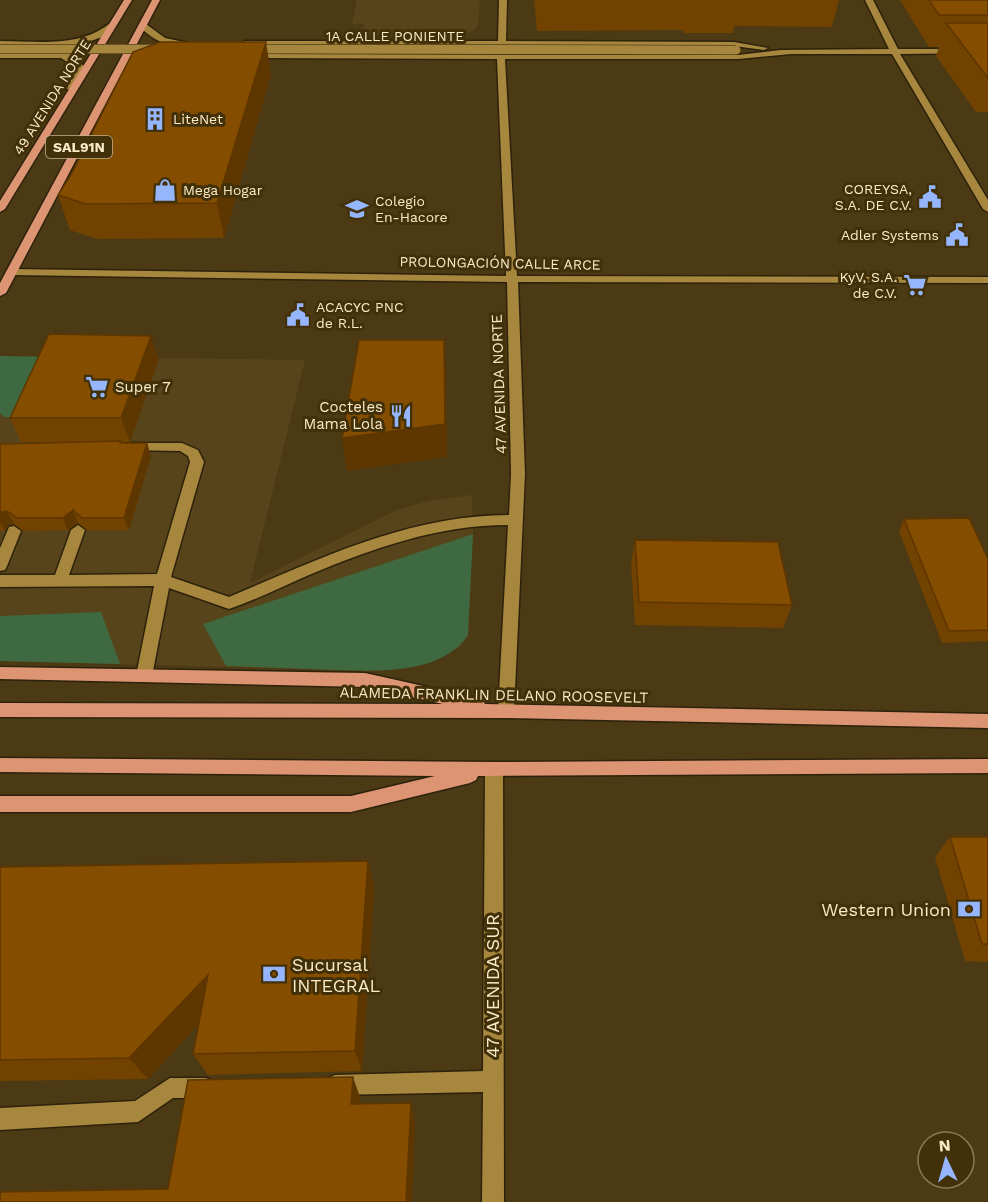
<svg xmlns="http://www.w3.org/2000/svg" width="988" height="1202" viewBox="0 0 988 1202" font-family="'Work Sans',sans-serif">
  <style>
    .built { fill: #58441a }
    .green { fill: #3f6940 }
    .lines { fill: none; stroke-linecap: round; stroke-linejoin: round }
    .minor-casing { stroke: #2d220b; stroke-width: 3 }
    .major-casing { stroke: #2d220b; stroke-width: 3 }
    .minor { fill: #a7863e; fill-rule: evenodd }
    .major { fill: #dc9473; fill-rule: evenodd }
    .minor-bridge-casing { stroke: #2d220b; stroke-width: 10; stroke-linecap: butt }
    .minor-bridge { stroke: #a7863e; stroke-width: 9 }
    .wall { fill: #724200 }
    .shaded-wall { fill: #5d3600 }
    .building { fill: #854d00; stroke: #5d3600; stroke-width: 1.5 }
    .labels { text-anchor: middle; dominant-baseline: central; stroke-width: 6; stroke-linejoin: round; paint-order: stroke }
    .far-street-label { font-size: 14px; fill: #fbeac7; stroke: #413008 }
    .far-poi-label { font-size: 14px; fill: #fbeac7; stroke: #413008; text-anchor: start }
    .shield { fill: #413008; stroke: #c3b28e; stroke-width: 1.5 }
    .shield-label { font-size: 14px; font-weight: bold; fill: #fbeac7 }
    .street-label { font-size: 15px; fill: #fbeac7; stroke: #413008 }
    .poi-label { font-size: 15px; fill: #fbeac7; stroke: #413008; text-anchor: start }
    .near-poi-label { font-size: 18px; fill: #fbeac7; stroke: #413008; text-anchor: end }
    .near-street-label { font-size: 18px; fill: #fbeac7; stroke: #413008 }
  </style>
  <rect width="100%" height="100%" fill="#4b3a14"/>
  <g class="built">
    <path d="M 357,0 L 480,0 L 478,25 L 475,30 L 467,33 L 447,36 L 362,35 L 364,24 L 352,24 Z"/>
    <path d="M 0,356 L 305,360 L 250,583 L 397,510 L 432,500 L 472,495 L 473,534 L 468,635 L 460,647 L 432,661 L 381,671 L 0,661 Z"/>
  </g>
  <g class="green">
    <path d="M 0,356 L 59,357 L 32,417 L 4,417 L 0,413 Z"/>
    <path d="M 473,534 L 468,635 C 438,680 360,670 313,669 C 284,668 255,667 226,666 L 203,624 Z"/>
    <path d="M 101,612 L 120,664 L 0,661 L 0,616 Z"/>
  </g>
  <g class="lines">
    <g class="minor-casing">
      <g id="minor">
        <path d="M 499,0 L 507,0 L 506,41 L 734,42 L 768,48 L 764,50 L 734,46 L 245,45 L 241,43 L 245,41 L 498,41 Z"/>
        <path d="M 865,0 L 873,0 L 898,49 L 988,49 L 988,53 L 900,54 L 988,200 L 988,212 L 983,209 L 892,54 L 791,54 L 738,59 L 505,59 L 517,276 L 988,277 L 988,283 L 518,282 L 525,474 L 514,711 L 512,716 L 506,718 L 500,716 L 498,711 L 508,525 C 438,525 374,548 309,575 C 283,586 256,600 229,609 L 169,588 L 152,676 L 150,681 L 144,682 L 138,681 L 136,676 L 154,586 L 0,587 L 0,575 L 55,575 L 71,530 L 78,525 L 85,530 L 69,575 L 157,574 L 190,462 L 188,456 L 180,451 L 124,450 L 122,447 L 124,444 L 129,443 L 182,443 L 198,450 L 204,462 L 171,577 L 229,597 C 319,559 409,515 509,515 L 511,474 L 507,282 L 12,275 L 7,272 L 12,269 L 506,276 L 497,59 L 249,58 L 246,58 L 246,54 L 738,55 L 781,50 L 889,49 Z"/>
        <path d="M 109,24 L 116,26 L 105,36 L 85,43 L 88,45 L 83,53 L 72,57 L 84,66 L 74,91 L 67,89 L 75,67 L 61,58 L 0,58 L 0,54 L 71,53 L 79,46 L 0,45 L 0,41 C 37,41 78,48 109,24 Z"/>
        <path d="M 140,24 L 146,24 L 165,38 L 189,43 C 173,52 150,38 139,26 Z"/>
        <path d="M 14,526 L 21,531 L 7,566 L 5,570 L 0,571 L 0,548 L 9,527 Z"/>
        <path d="M 494,762 L 500,764 L 503,769 L 504,1202 L 482,1202 L 483,1092 L 335,1095 L 328,1092 L 325,1085 L 328,1078 L 335,1075 L 483,1071 L 485,769 L 488,764 Z"/>
        <path d="M 170,1078 L 206,1078 L 213,1081 L 216,1088 L 213,1095 L 206,1098 L 173,1098 L 138,1122 L 0,1130 L 0,1108 L 135,1101 Z"/>
      </g>
    </g>
    <g class="major-casing">
      <g id="major">
        <path d="M 124,0 L 132,0 L 5,209 L 0,212 L 0,201 Z"/>
        <path d="M 152,0 L 160,0 L 6,293 L 0,296 L 0,283 Z"/>
        <path d="M 0,667 L 365,673 L 477,698 L 483,700 L 485,704 L 988,714 L 988,728 L 506,718 L 0,717 L 0,703 L 443,704 L 365,687 L 0,679 Z"/>
        <path d="M 0,758 L 494,762 L 988,759 L 988,773 L 478,776 L 476,780 L 470,783 L 351,812 L 0,812 L 0,796 L 351,796 L 435,776 L 0,772 Z"/>
      </g>
    </g>
    <use href="#minor" class="minor"/>
    <use href="#major" class="major"/>
    <g class="minor-bridge-casing">
      <g id="minor-bridge">
        <path d="M 0,49 L 160,49"/>
        <path d="M 247,49 L 736,50"/>
      </g>
    </g>
    <use href="#minor-bridge" class="minor-bridge"/>
  </g>
  <g class="wall">
    <path d="M 534,0 L 839,0 L 832,27 L 734,26 L 733,33 L 684,33 L 683,30 L 537,31 Z"/>
    <path d="M 900,0 L 988,0 L 988,112 L 976,112 L 936,56 L 939,47 L 929,47 Z"/>
    <path d="M 271,74 L 224,238 L 97,239 L 70,230 L 58,195 Z"/>
    <path d="M 159,359 L 130,442 L 121,442 L 122,443 L 151,456 L 129,530 L 87,530 L 78,523 L 68,530 L 23,531 L 14,524 L 9,525 L 5,531 L 0,531 L 0,444 L 90,442 L 21,442 L 10,418 Z"/>
    <path d="M 904,519 L 988,559 L 988,641 L 942,643 L 899,531 Z"/>
    <path d="M 635,540 L 792,605 L 783,628 L 635,625 L 631,564 Z"/>
    <path d="M 950,837 L 988,837 L 988,962 L 965,961 L 935,857 Z"/>
    <path d="M 368,861 L 374,889 L 362,1071 L 208,1075 L 193,1054 L 199,1024 L 148,1079 L 0,1081 L 0,867 Z"/>
  </g>
  <g class="shaded-wall">
    <path d="M 266,42 L 271,74 L 224,238 L 217,203 Z"/>
    <path d="M 151,336 L 159,359 L 130,442 L 121,418 Z"/>
    <path d="M 444,340 L 446,374 L 447,457 L 347,471 L 342,438 Z"/>
    <path d="M 147,443 L 151,456 L 129,530 L 124,518 Z"/>
    <path d="M 73,510 L 78,523 L 68,530 L 63,518 Z"/>
    <path d="M 7,511 L 14,524 L 9,525 L 5,531 L 0,521 L 0,516 L 2,512 Z"/>
    <path d="M 368,861 L 374,889 L 362,1071 L 355,1051 Z"/>
    <path d="M 208,975 L 222,999 L 148,1079 L 129,1058 Z"/>
    <path d="M 353,1077 L 360,1097 L 359,1122 L 351,1104 Z"/>
    <path d="M 411,1103 L 415,1122 L 412,1202 L 406,1202 Z"/>
  </g>
  <g class="building">
    <path d="M 929,0 L 988,0 L 988,15 L 939,15 Z"/>
    <path d="M 946,23 L 988,23 L 988,78 Z"/>
    <path d="M 160,42 L 266,42 L 217,203 L 86,204 L 58,195 L 71,175 L 133,52 Z"/>
    <path d="M 49,334 L 151,336 L 121,418 L 10,418 Z"/>
    <path d="M 359,340 L 444,340 L 445,424 L 342,438 Z"/>
    <path d="M 121,441 L 120,443 L 147,443 L 124,518 L 82,518 L 73,510 L 63,518 L 17,518 L 7,511 L 2,512 L 0,516 L 0,444 Z"/>
    <path d="M 969,518 L 988,559 L 988,630 L 949,631 L 904,519 Z"/>
    <path d="M 635,540 L 778,542 L 792,605 L 639,602 Z"/>
    <path d="M 950,837 L 988,837 L 988,944 L 982,944 Z"/>
    <path d="M 368,861 L 355,1051 L 193,1054 L 208,975 L 129,1058 L 0,1060 L 0,867 Z"/>
    <path d="M 353,1077 L 351,1104 L 411,1103 L 406,1202 L 0,1202 L 0,1192 L 168,1189 L 188,1080 Z"/>
  </g>
  <defs>
    <g id="building-bare" transform="scale(1.8)"><path d="M-4-6H4V6H1V3H-1V6H-4ZM-2.5-4.3h1.7v1.8h-1.7ZM.8-4.3h1.7v1.8H.8ZM-2.5-1h1.7V.8h-1.7ZM.8-1h1.7V.8H.8Z" fill="#95b6fd" stroke="#413008" stroke-width="2.5" paint-order="stroke"/></g>
    <g id="shop-bare" transform="scale(1.8)"><path d="M-5-2.5h2.3a2.7 3.5 0 0 1 5.4 0H5L5.5 6h-11ZM-1.5-2.5h3a1.5 2.3 0 0 0-3 0Z" fill="#95b6fd" stroke="#413008" stroke-width="2.5" paint-order="stroke"/></g>
    <g id="civic-bare" transform="scale(1.8)"><path d="M-.6-6.5H3V-4.5H.6V-3L4-1V1h2V6H-6V1h2V-1L-.6-3ZM-1.2 2.5V6h2.4V2.5Z" fill="#95b6fd" stroke="#413008" stroke-width="2.5" paint-order="stroke"/></g>
    <g id="school-bare" transform="scale(1.8)"><path d="M0-5L7-2L0 1L-7-2ZM-4 1L0 2.5L4 1V4Q0 6-4 4Z" fill="#95b6fd" stroke="#413008" stroke-width="2.5" paint-order="stroke"/></g>
    <g id="supermarket-bare" transform="scale(1.8)"><path d="M-6-5.5h2.5l.6 2H6L4.5 2H-2.5L-4.4-4H-6ZM-1.5 3.2a1.3 1.3 0 1 0 .1 0ZM3 3.2a1.3 1.3 0 1 0 .1 0Z" fill="#95b6fd" stroke="#413008" stroke-width="2.5" paint-order="stroke"/></g>
    <g id="restaurant-bare" transform="scale(1.8)"><path d="M-5-6h1v4h1v-4h1v4h1v-4h1v5L-1.5 .5V6h-2V.5L-5-1ZM5-6V6H3V1.5H1.5Q1.5-4 5-6Z" fill="#95b6fd" stroke="#413008" stroke-width="2.5" paint-order="stroke"/></g>
    <g id="bank-bare" transform="scale(1.8)"><path d="M-6-4H6V4H-6ZM0-2.3a2.3 2.3 0 1 0 0 4.6a2.3 2.3 0 1 0 0-4.6Z" fill="#95b6fd" stroke="#413008" stroke-width="2.5" paint-order="stroke"/></g>
  </defs>
  <g fill-rule="evenodd">
    <use href="#building-bare" x="155" y="119"/>
    <use href="#shop-bare" x="165" y="190"/>
    <use href="#civic-bare" x="930" y="197"/>
    <use href="#school-bare" x="357" y="209"/>
    <use href="#civic-bare" x="957" y="235"/>
    <use href="#supermarket-bare" x="915" y="285"/>
    <use href="#civic-bare" x="298" y="315"/>
    <use href="#supermarket-bare" x="97" y="387"/>
    <use href="#restaurant-bare" x="401" y="416"/>
    <use href="#bank-bare" x="969" y="909"/>
    <use href="#bank-bare" x="274" y="974"/>
  </g>
  <g class="labels">
    <g class="far-street-label">
      <text x="395" y="36">1A CALLE PONIENTE</text>
      <text transform="translate(52 97) rotate(-58)">49 AVENIDA NORTE</text>
      <text transform="translate(500 263) rotate(1)">PROLONGACIÓN CALLE ARCE</text>
    </g>
    <g class="far-poi-label">
      <text x="173" y="119">LiteNet</text>
      <text x="912" y="189" text-anchor="end">COREYSA,<tspan x="912" dy="16">S.A. DE C.V.</tspan></text>
      <text x="183" y="190">Mega Hogar</text>
      <text x="375" y="201">Colegio<tspan x="375" dy="16">En-Hacore</tspan></text>
      <text x="939" y="235" text-anchor="end">Adler Systems</text>
      <text x="897" y="277" text-anchor="end">KyV, S.A.<tspan x="897" dy="16">de C.V.</tspan></text>
      <text x="316" y="307">ACACYC PNC<tspan x="316" dy="16">de R.L.</tspan></text>
    </g>
    <rect class="shield" x="46" y="136" width="66" height="22" rx="4.5"/>
    <g class="shield-label">
      <text x="79" y="147">SAL91N</text>
    </g>
    <g class="street-label">
      <text transform="translate(499 384) rotate(-92)">47 AVENIDA NORTE</text>
      <text transform="translate(494 695) rotate(1)">ALAMEDA FRANKLIN DELANO ROOSEVELT</text>
    </g>
    <g class="poi-label">
      <text x="115" y="387">Super 7</text>
      <text x="383" y="407" text-anchor="end">Cocteles<tspan x="383" dy="17">Mama Lola</tspan></text>
    </g>
    <g class="near-poi-label">
      <text x="951" y="909">Western Union</text>
      <text x="292" y="964" text-anchor="start">Sucursal<tspan x="292" dy="21">INTEGRAL</tspan></text>
    </g>
    <g class="near-street-label">
      <text transform="translate(492 986) rotate(-90)">47 AVENIDA SUR</text>
    </g>
  </g>
  <g transform="translate(946 1160) rotate(355)"><circle r="28" fill="#413008" stroke="#8b7a54" stroke-width="1.5"/>
  <path d="M0-4.5L10 22L0 15L-10 22Z" fill="#95b6fd"/>
  <text y="-9" font-size="16" font-weight="bold" text-anchor="middle" fill="#fbeac7">N</text>
  </g>
</svg>
